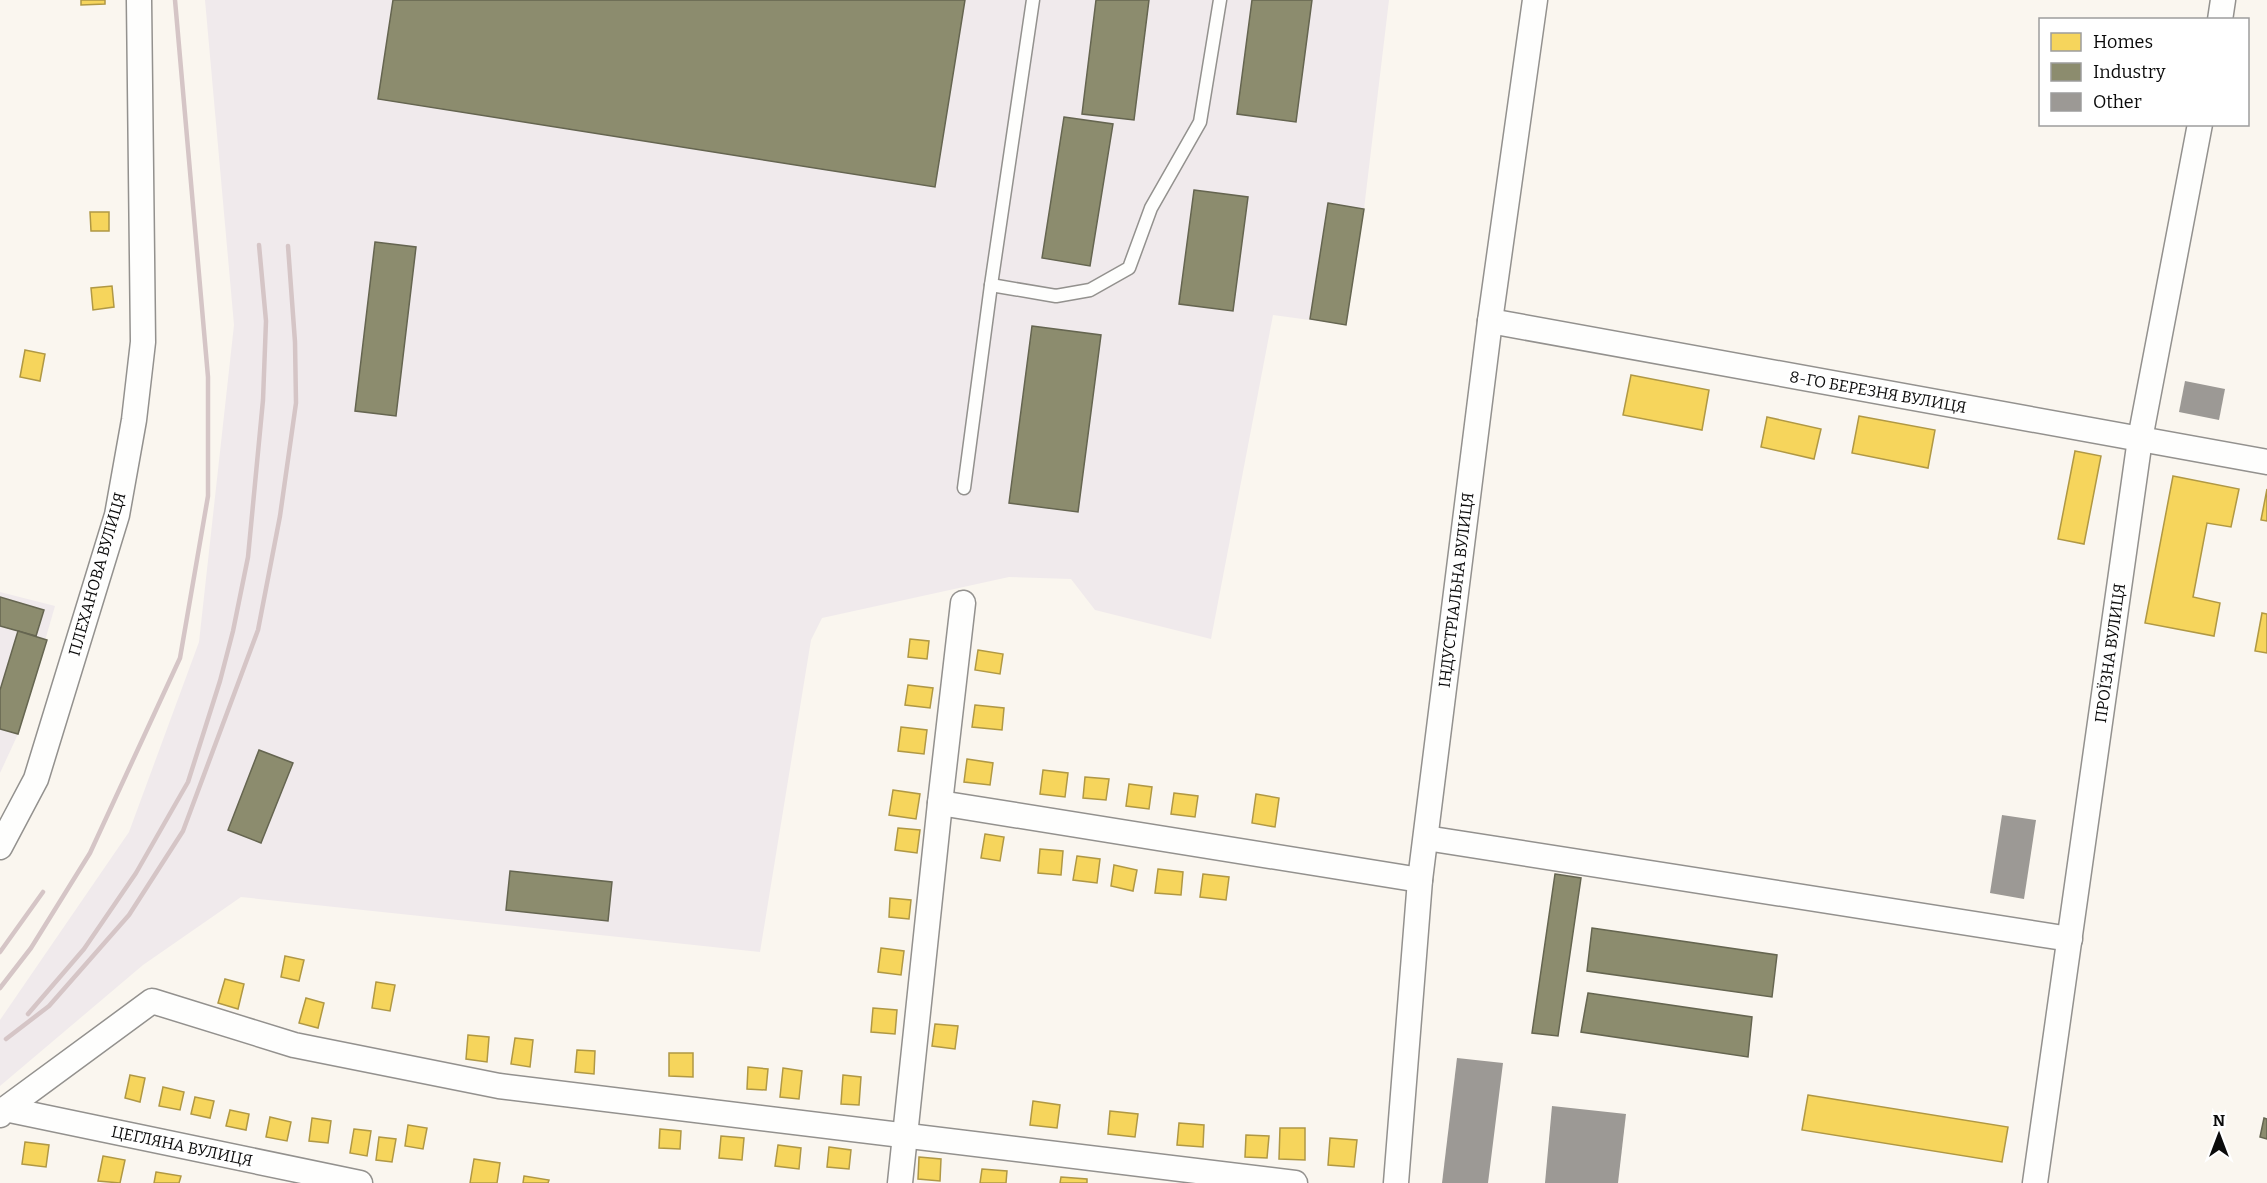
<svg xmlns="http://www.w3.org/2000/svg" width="2267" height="1183" viewBox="0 0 2267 1183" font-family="Bitter,serif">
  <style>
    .industrial { fill: #f0eaec }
    .homes { fill: #f6d55c; stroke: #b09844; stroke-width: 1.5 }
    .industry { fill: #8c8c6e; stroke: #656550; stroke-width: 1.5 }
    .building { fill: #9c9995 }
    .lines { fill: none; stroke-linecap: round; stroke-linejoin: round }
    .service-casing { stroke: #93918e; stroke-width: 15 }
    .minor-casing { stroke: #93918e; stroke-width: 27 }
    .service { stroke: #fefefd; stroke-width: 12 }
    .minor { stroke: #fefefd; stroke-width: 24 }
    .rail { stroke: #d5c5c6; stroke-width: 4.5 }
    .labels { text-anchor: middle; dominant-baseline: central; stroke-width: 6; stroke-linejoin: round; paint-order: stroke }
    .street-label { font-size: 16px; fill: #0b0b0b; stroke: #fff }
  </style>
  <rect width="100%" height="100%" fill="#faf6ef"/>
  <g class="industrial">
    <path d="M 205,0 L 1389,0 L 1364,209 L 1346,325 L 1273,315 L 1211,639 L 1095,610 L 1071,579 L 1009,577 L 822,618 L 811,640 L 760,952 L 241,897 L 143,965 L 0,1086 L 0,1020 L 129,832 L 199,642 L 234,325 Z"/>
    <path d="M 0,592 L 55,606 L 18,734 L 0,773 Z"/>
  </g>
  <g class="homes">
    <path d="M 81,0 L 105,0 L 105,4 L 81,5 Z"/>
    <path d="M 90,212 L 109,212 L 109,231 L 91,231 Z"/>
    <path d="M 112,286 L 114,307 L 93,310 L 91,288 Z"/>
    <path d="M 25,350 L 45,354 L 40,381 L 20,377 Z"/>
    <path d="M 1631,375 L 1709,390 L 1702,430 L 1623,415 Z"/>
    <path d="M 1859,416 L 1935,430 L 1928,468 L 1852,453 Z"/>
    <path d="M 1767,417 L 1821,429 L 1814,459 L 1761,447 Z"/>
    <path d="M 2075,451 L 2101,456 L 2084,544 L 2058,539 Z"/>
    <path d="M 2173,476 L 2239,489 L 2231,527 L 2207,523 L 2193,597 L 2220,603 L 2214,636 L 2145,623 Z"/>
    <path d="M 2267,489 L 2267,521 L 2261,520 Z"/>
    <path d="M 2262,613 L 2267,614 L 2267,653 L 2255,651 Z"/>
    <path d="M 910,639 L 929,641 L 927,659 L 908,657 Z"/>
    <path d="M 978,650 L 1003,654 L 1000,674 L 975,670 Z"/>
    <path d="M 908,685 L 933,688 L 930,708 L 905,705 Z"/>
    <path d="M 975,705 L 1004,708 L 1002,730 L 972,727 Z"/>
    <path d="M 901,727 L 927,730 L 924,754 L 898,751 Z"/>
    <path d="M 967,759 L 993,763 L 990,785 L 964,782 Z"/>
    <path d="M 1043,770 L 1068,773 L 1065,797 L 1040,794 Z"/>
    <path d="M 1085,777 L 1109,779 L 1106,800 L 1083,798 Z"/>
    <path d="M 1129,784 L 1152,787 L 1149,809 L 1126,806 Z"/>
    <path d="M 893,790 L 920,794 L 916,819 L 889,815 Z"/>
    <path d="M 1174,793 L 1198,796 L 1195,817 L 1171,814 Z"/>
    <path d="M 1256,794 L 1279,798 L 1275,827 L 1252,823 Z"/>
    <path d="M 898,828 L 920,830 L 917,853 L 895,850 Z"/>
    <path d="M 985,834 L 1004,837 L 1000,861 L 981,858 Z"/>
    <path d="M 1040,849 L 1063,851 L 1061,875 L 1038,873 Z"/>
    <path d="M 1077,856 L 1100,859 L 1097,883 L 1073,880 Z"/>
    <path d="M 1114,865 L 1137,870 L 1133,891 L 1111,886 Z"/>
    <path d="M 1158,869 L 1183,872 L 1181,895 L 1155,893 Z"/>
    <path d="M 1203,874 L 1229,877 L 1226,900 L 1200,897 Z"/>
    <path d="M 890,898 L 911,900 L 909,919 L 889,917 Z"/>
    <path d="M 881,948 L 904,951 L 901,975 L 878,972 Z"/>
    <path d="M 285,956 L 304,960 L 299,981 L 281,977 Z"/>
    <path d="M 225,979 L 244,984 L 238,1009 L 218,1003 Z"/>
    <path d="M 376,982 L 395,985 L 390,1011 L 372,1008 Z"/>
    <path d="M 306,998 L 324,1003 L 318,1028 L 299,1023 Z"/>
    <path d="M 873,1008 L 897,1010 L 895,1034 L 871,1032 Z"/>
    <path d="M 935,1024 L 958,1026 L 955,1049 L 932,1046 Z"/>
    <path d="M 468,1035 L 489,1037 L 487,1062 L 466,1059 Z"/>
    <path d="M 515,1038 L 533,1040 L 530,1067 L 511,1064 Z"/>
    <path d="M 577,1050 L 595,1051 L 594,1074 L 575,1072 Z"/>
    <path d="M 669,1053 L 693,1053 L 693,1077 L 669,1076 Z"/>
    <path d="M 748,1067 L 768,1069 L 766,1090 L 747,1089 Z"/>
    <path d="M 783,1068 L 802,1071 L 799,1099 L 780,1097 Z"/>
    <path d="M 130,1075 L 145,1078 L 140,1102 L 125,1098 Z"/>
    <path d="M 843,1075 L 861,1077 L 859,1105 L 841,1104 Z"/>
    <path d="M 163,1087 L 184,1092 L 180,1110 L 159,1106 Z"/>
    <path d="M 1808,1095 L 2008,1127 L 2002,1162 L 1802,1130 Z"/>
    <path d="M 195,1097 L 214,1101 L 210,1118 L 191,1114 Z"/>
    <path d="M 1033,1101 L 1060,1105 L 1057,1128 L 1030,1125 Z"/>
    <path d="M 230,1110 L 249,1114 L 246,1130 L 226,1126 Z"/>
    <path d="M 1110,1111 L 1138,1114 L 1135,1137 L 1108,1134 Z"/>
    <path d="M 270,1117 L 291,1122 L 287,1141 L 266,1137 Z"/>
    <path d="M 312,1118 L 331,1121 L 328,1143 L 309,1141 Z"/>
    <path d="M 1179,1123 L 1204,1125 L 1203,1147 L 1177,1145 Z"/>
    <path d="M 408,1125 L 427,1128 L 423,1149 L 405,1146 Z"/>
    <path d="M 1280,1128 L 1305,1128 L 1305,1160 L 1279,1159 Z"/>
    <path d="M 354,1129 L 371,1131 L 367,1156 L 350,1153 Z"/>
    <path d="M 660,1129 L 681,1131 L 680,1149 L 659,1148 Z"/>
    <path d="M 1246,1135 L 1269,1136 L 1267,1158 L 1245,1157 Z"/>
    <path d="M 721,1136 L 744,1138 L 742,1160 L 719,1158 Z"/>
    <path d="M 379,1137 L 396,1139 L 392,1162 L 376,1160 Z"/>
    <path d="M 1330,1138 L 1357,1140 L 1354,1167 L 1328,1165 Z"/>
    <path d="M 25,1142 L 49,1145 L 46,1167 L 22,1164 Z"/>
    <path d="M 778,1145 L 801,1148 L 799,1169 L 775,1166 Z"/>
    <path d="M 829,1147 L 851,1150 L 849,1169 L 827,1167 Z"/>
    <path d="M 103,1156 L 125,1160 L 120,1183 L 98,1181 Z"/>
    <path d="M 919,1157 L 941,1159 L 940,1181 L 918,1179 Z"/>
    <path d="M 474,1159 L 500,1163 L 497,1183 L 470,1183 Z"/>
    <path d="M 982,1169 L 1007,1171 L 1006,1183 L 980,1183 Z"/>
    <path d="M 156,1172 L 181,1176 L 179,1183 L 154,1183 Z"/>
    <path d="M 524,1176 L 549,1180 L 548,1183 L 523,1183 Z"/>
    <path d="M 1061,1177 L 1087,1179 L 1087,1183 L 1060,1183 Z"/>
  </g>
  <g class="industry">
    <path d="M 393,0 L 965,0 L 935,187 L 378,99 Z"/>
    <path d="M 1096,0 L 1149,0 L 1134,120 L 1082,114 Z"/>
    <path d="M 1252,0 L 1312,0 L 1296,122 L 1237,114 Z"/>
    <path d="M 1064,117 L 1113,124 L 1090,266 L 1042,258 Z"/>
    <path d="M 1194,190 L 1248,197 L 1233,311 L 1179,304 Z"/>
    <path d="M 1328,203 L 1364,209 L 1346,325 L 1310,319 Z"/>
    <path d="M 375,242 L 416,247 L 396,416 L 355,411 Z"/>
    <path d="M 1032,326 L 1101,335 L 1078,512 L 1009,503 Z"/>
    <path d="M 0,597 L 44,610 L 36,636 L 0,626 Z"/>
    <path d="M 18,631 L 47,640 L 18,734 L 0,729 L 0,690 Z"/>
    <path d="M 259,750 L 293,763 L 261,843 L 228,830 Z"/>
    <path d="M 510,871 L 612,882 L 608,921 L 506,910 Z"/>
    <path d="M 1555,874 L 1581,878 L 1558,1036 L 1532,1033 Z"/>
    <path d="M 1592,928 L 1777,955 L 1772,997 L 1587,971 Z"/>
    <path d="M 1588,993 L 1752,1017 L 1748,1057 L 1581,1032 Z"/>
    <path d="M 2264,1118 L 2267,1119 L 2267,1139 L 2260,1137 Z"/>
  </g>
  <g class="building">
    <path d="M 2185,381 L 2225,389 L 2219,420 L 2179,412 Z"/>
    <path d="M 2002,815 L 2036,820 L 2024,899 L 1990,893 Z"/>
    <path d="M 1457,1058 L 1503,1063 L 1488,1183 L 1442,1183 Z"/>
    <path d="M 1552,1106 L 1626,1114 L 1618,1183 L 1545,1183 Z"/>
  </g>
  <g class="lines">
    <g class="service-casing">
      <g id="service">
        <path d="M 991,285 L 1056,296 L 1090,290 L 1129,268 L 1151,208 L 1200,122 L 1220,0"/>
        <path d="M 964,488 L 991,285 L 1033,0"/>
      </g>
    </g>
    <g class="minor-casing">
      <g id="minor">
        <path d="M 2220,20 L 2223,0"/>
        <path d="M 1490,321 L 2267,462"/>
        <path d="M 940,803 L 1420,880"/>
        <path d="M 1426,838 L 2070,939"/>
        <path d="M 0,847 L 36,779 L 117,515 L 134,420 L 143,342 L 139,0"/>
        <path d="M 5,1109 L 360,1183"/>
        <path d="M 0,1115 L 5,1109 L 152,1001 L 294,1045 L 499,1086 L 1295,1183"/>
        <path d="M 900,1183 L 940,803 L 963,603"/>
        <path d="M 1396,1183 L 1420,880 L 1490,321 L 1535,0"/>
        <path d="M 2035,1183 L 2140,439 L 2200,124"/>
      </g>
    </g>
    <use href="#service" class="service"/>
    <use href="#minor" class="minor"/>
    <g class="rail">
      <path d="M 0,952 L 43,892"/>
      <path d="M 0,988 L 31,948 L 90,853 L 180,658 L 208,496 L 208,377 L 175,0"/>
      <path d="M 28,1014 L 84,949 L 136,873 L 188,782 L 220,681 L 233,631 L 248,557 L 263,400 L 266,321 L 259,245"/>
      <path d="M 6,1039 L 49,1006 L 129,915 L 183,831 L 258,630 L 280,516 L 296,403 L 295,342 L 288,246"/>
    </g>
  </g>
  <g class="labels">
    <g class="street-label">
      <text transform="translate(1878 392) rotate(10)">8-ГО БЕРЕЗНЯ ВУЛИЦЯ</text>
      <text transform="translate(97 574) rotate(-74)">ПЛЕХАНОВА ВУЛИЦЯ</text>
      <text transform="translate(1456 590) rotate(-83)">ІНДУСТРІАЛЬНА ВУЛИЦЯ</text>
      <text transform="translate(2110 653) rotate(-82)">ПРОЇЗНА ВУЛИЦЯ</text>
      <text transform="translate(182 1146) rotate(12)">ЦЕГЛЯНА ВУЛИЦЯ</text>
    </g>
  </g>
  <rect x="2039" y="18" width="210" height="108" fill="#ffffff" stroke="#9d9d9d" stroke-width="1.5"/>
  <rect x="2051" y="33" width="30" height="18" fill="#f6d55c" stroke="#9d9d9d" stroke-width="1.5"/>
  <text x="2093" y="48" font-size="18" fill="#0b0b0b">Homes</text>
  <rect x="2051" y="63" width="30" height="18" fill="#8c8c6e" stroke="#9d9d9d" stroke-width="1.5"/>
  <text x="2093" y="78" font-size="18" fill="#0b0b0b">Industry</text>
  <rect x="2051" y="93" width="30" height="18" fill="#9c9995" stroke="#9d9d9d" stroke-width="1.5"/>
  <text x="2093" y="108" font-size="18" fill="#0b0b0b">Other</text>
  <g transform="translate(2219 1135)" stroke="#ffffff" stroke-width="4.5" paint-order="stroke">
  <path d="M0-4.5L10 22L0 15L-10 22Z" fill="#0b0b0b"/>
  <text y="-9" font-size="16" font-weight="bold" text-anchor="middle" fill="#0b0b0b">N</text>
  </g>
</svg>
